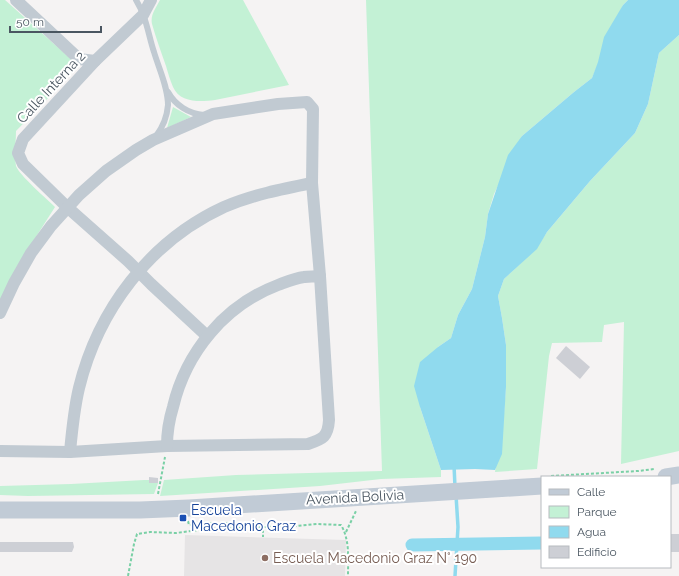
<svg xmlns="http://www.w3.org/2000/svg" width="679" height="576" viewBox="0 0 679 576" font-family="Raleway,sans-serif">
  <style>
    .education { fill: #e6e4e5 }
    .green { fill: #c3f1d5 }
    .water { fill: #90daee }
    .lines { fill: none; stroke-linecap: round; stroke-linejoin: round }
    .stream { stroke: #90daee; stroke-width: 3.5 }
    .canal { stroke: #90daee; stroke-width: 13 }
    .building { fill: #cdcfd5 }
    .path { stroke: #7ad0a6; stroke-width: 2; stroke-dasharray: 3 2; stroke-linecap: butt }
    .lane { stroke: #c1cad2; stroke-width: 6 }
    .street { stroke: #c1cad2; stroke-width: 12 }
    .secondary { stroke: #c1cbd6; stroke-width: 17 }
    .transit-dot { fill: #1a4fb4; stroke: #fff; stroke-width: 1.5 }
    .education-dot { fill: #8d6e63; stroke: #fff; stroke-width: 1.5 }
    .labels { text-anchor: middle; dominant-baseline: central; stroke-width: 4; stroke-linejoin: round; paint-order: stroke }
    .street-label { font-size: 14px; fill: #4a5661; stroke: #fff }
    .transit-label { font-size: 14px; fill: #164399; stroke: #fff; text-anchor: start }
    .education-label { font-size: 14px; fill: #785e54; stroke: #fff; text-anchor: start }
  </style>
  <rect width="100%" height="100%" fill="#f5f3f3"/>
  <path class="education" d="M 185,535 L 346,540 L 345,576 L 184,576 Z"/>
  <g class="green">
    <path d="M 0,0 L 5,0 L 73,61 L 71,73 L 50,96 L 16,131 C 16,142 14,155 16,166 C 19,175 47,199 55,207 L 16,268 L 0,307 Z"/>
    <path d="M 160,0 L 243,0 L 289,85 L 215,100 C 200,102 180,103 173,87 C 170,80 168,73 166,66 C 161,52 156,38 152,24 C 150,15 156,8 160,0 Z"/>
    <path d="M 366,0 L 628,0 L 623,5 L 592,78 L 574,92 L 522,136 L 494,194 L 488,214 L 485,237 L 472,289 L 458,315 L 451,338 L 438,347 L 420,407 L 441,470 L 441,477 L 381,479 L 320,486 L 160,496 L 164,480 L 236,475 L 382,471 Z"/>
    <path d="M 679,35 L 679,451 L 621,464 L 624,322 L 604,325 L 602,342 L 552,343 L 549,356 L 537,469 L 495,472 L 504,413 L 506,387 L 506,345 L 502,318 L 498,296 L 504,279 L 536,249 L 547,232 L 590,181 L 635,133 L 648,104 L 659,53 Z"/>
    <path d="M 173,107 L 191,117 L 167,128 Z"/>
    <path d="M 144,480 L 149,480 L 149,483 L 158,483 L 154,494 L 28,496 L 0,495 L 0,486 L 71,484 Z"/>
  </g>
  <path class="water" d="M 628,0 L 679,0 L 679,35 L 659,53 L 648,104 L 635,133 L 590,181 L 547,232 L 537,249 L 504,279 L 498,296 L 502,318 L 506,345 L 506,387 L 502,454 L 495,470 L 475,469 L 441,470 L 420,407 L 414,386 L 420,362 L 438,347 L 451,338 L 458,315 L 472,289 L 485,237 L 488,214 L 508,155 L 522,136 L 574,92 L 592,78 L 598,62 L 604,37 L 623,5 Z"/>
  <g class="lines">
    <g class="stream">
      <path d="M 454,465 L 455,487"/>
      <path d="M 455,576 L 458,527 L 456,495"/>
    </g>
    <path class="canal" d="M 412,545 L 542,543"/>
  </g>
  <g class="building">
    <path d="M 566,346 L 590,367 L 580,379 L 556,358 Z"/>
    <path d="M 149,477 L 158,478 L 158,483 L 149,483 Z"/>
    <rect x="670" y="534" width="9" height="18"/>
    <path d="M 0,542 L 73,542 L 74,547 L 72,552 L 0,552 Z"/>
  </g>
  <g class="lines">
    <g class="path">
      <path d="M 551,476 L 638,471 L 654,469"/>
      <path d="M 158,494 L 165,457"/>
      <path d="M 188,521 L 189,525 L 205,523 L 263,523 L 263,537"/>
      <path d="M 346,532 L 356,511"/>
      <path d="M 128,576 L 134,544 L 137,534 L 150,532 L 176,533 L 206,529 L 296,526 L 317,524 L 341,525 C 350,540 348,559 348,576"/>
    </g>
    <g class="lane">
      <path d="M 136,0 C 139,5 142,11 144,17 C 148,28 150,40 154,52 C 159,69 168,87 168,105 C 167,117 163,127 156,136"/>
      <path d="M 168,92 C 175,105 189,114 204,115"/>
    </g>
    <g class="street">
      <path d="M 16,0 L 79,59 L 95,61"/>
      <path d="M 151,0 L 143,15 L 95,61 L 23,139 L 18,153 L 23,164 L 67,207 L 128,261 L 151,284 L 207,336"/>
      <path d="M 0,313 L 14,283 L 31,253 L 51,226 L 79,195 L 106,171 L 136,150 L 153,140 L 213,114 L 278,104 L 307,102 L 313,109 L 312,183 L 320,276 L 329,420 C 328,437 323,439 308,444 L 167,446 L 70,452 L 0,451"/>
      <path d="M 167,446 C 167,433 169,420 173,407 C 186,352 225,305 278,285 C 286,282 295,278 304,277 C 309,276 315,277 320,276"/>
      <path d="M 70,452 C 72,430 74,409 79,388 C 98,310 150,241 224,207 C 252,195 282,189 312,183"/>
    </g>
    <g class="secondary">
      <path d="M 666,477 L 679,475"/>
      <path d="M 0,510 L 140,510 L 189,508 L 542,486"/>
    </g>
  </g>
  <rect class="transit-dot" x="179" y="514" width="8" height="8" rx="2"/>
  <circle class="education-dot" cx="265" cy="558" r="4"/>
  <g class="labels">
    <g class="street-label">
      <text transform="translate(51 87) rotate(-47)">Calle Interna 2</text>
      <text transform="translate(355 497) rotate(-3)">Avenida Bolivia</text>
    </g>
    <g class="transit-label">
      <text x="191" y="510">Escuela<tspan x="191" dy="16">Macedonio Graz</tspan></text>
    </g>
    <g class="education-label">
      <text x="273" y="558">Escuela Macedonio Graz N° 190</text>
    </g>
  </g>
  <rect x="541" y="476" width="130" height="92" fill="#ffffff" stroke="#b7bbc0"/>
  <rect x="549" y="489" width="20" height="6" fill="#c1cbd6" stroke="#b7bbc0"/>
  <text x="577" y="496" font-size="12" fill="#4a5661">Calle</text>
  <rect x="549" y="506" width="20" height="12" fill="#c3f1d5" stroke="#b7bbc0"/>
  <text x="577" y="516" font-size="12" fill="#4a5661">Parque</text>
  <rect x="549" y="526" width="20" height="12" fill="#90daee" stroke="#b7bbc0"/>
  <text x="577" y="536" font-size="12" fill="#4a5661">Agua</text>
  <rect x="549" y="546" width="20" height="12" fill="#cdcfd5" stroke="#b7bbc0"/>
  <text x="577" y="556" font-size="12" fill="#4a5661">Edificio</text>
  <path d="M10 26v6h91v-6" fill="none" stroke="#4a5661" stroke-width="2"/>
  <text x="16" y="26" font-size="12" fill="#4a5661" stroke="#ffffff" stroke-width="3" paint-order="stroke">50 m</text>
</svg>
